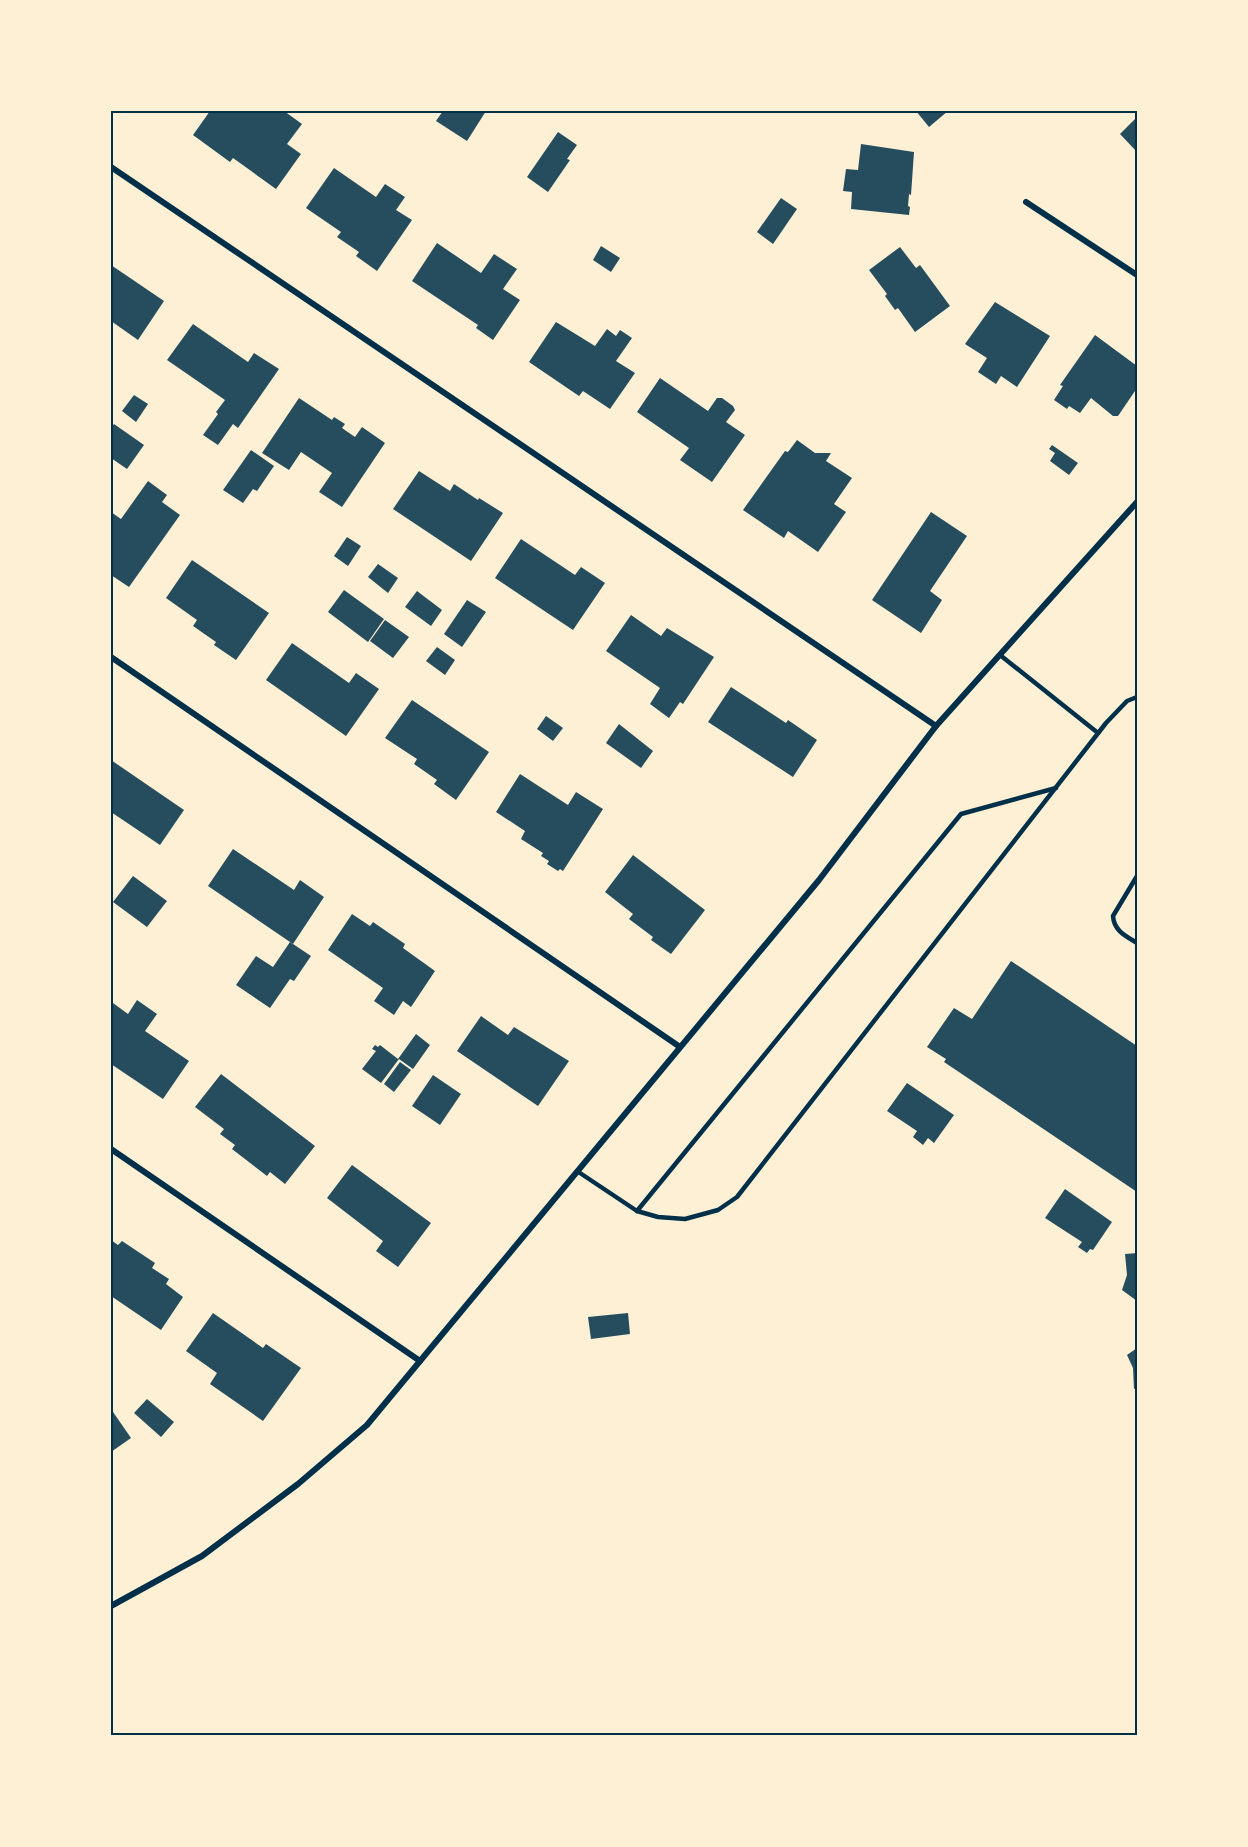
<svg xmlns="http://www.w3.org/2000/svg" width="1248" height="1847" viewBox="0 0 1248 1847" font-family="Quicksand,sans-serif">
  <style>
    .building { fill: #264d5e }
    .lines { fill: none; stroke-linecap: round; stroke-linejoin: round }
    .service { stroke: #003049; stroke-width: 4.5 }
    .minor { stroke: #003049; stroke-width: 6 }
    .neatline { fill: none; stroke: #003049; stroke-width: 2 }
  </style>
  <rect width="100%" height="100%" fill="#fdf0d5"/>
  <g class="building">
    <path d="M 210,111 L 284,111 L 302,124 L 287,144 L 301,154 L 276,189 L 233,158 L 230,162 L 193,135 Z"/>
    <path d="M 443,111 L 486,111 L 467,141 L 436,121 Z"/>
    <path d="M 916,111 L 948,111 L 929,127 Z"/>
    <path d="M 1137,117 L 1137,152 L 1120,134 Z"/>
    <path d="M 558,132 L 577,145 L 567,159 L 570,160 L 548,192 L 527,177 Z"/>
    <path d="M 861,144 L 914,152 L 911,195 L 909,194 L 908,206 L 910,207 L 909,215 L 851,209 L 852,192 L 843,191 L 846,169 L 858,170 Z"/>
    <path d="M 334,168 L 376,197 L 385,184 L 405,197 L 396,210 L 412,220 L 377,271 L 356,256 L 359,252 L 337,237 L 341,232 L 306,208 Z"/>
    <path d="M 781,198 L 797,209 L 773,244 L 757,232 Z"/>
    <path d="M 437,243 L 481,273 L 494,254 L 517,269 L 503,289 L 520,300 L 493,340 L 476,328 L 478,325 L 412,281 Z"/>
    <path d="M 601,246 L 620,258 L 611,272 L 593,260 Z"/>
    <path d="M 900,247 L 916,268 L 920,265 L 950,306 L 915,332 L 898,308 L 895,310 L 885,296 L 887,294 L 869,270 Z"/>
    <path d="M 111,265 L 164,301 L 138,340 L 111,321 Z"/>
    <path d="M 995,302 L 1050,336 L 1017,387 L 1001,376 L 996,384 L 978,372 L 987,358 L 965,344 Z"/>
    <path d="M 556,322 L 595,346 L 607,329 L 616,336 L 620,330 L 632,338 L 616,361 L 635,373 L 610,409 L 583,391 L 579,396 L 529,362 Z"/>
    <path d="M 193,324 L 248,362 L 254,353 L 279,369 L 238,428 L 233,424 L 218,445 L 203,435 L 218,414 L 216,412 L 225,400 L 167,360 Z"/>
    <path d="M 1095,335 L 1137,366 L 1137,388 L 1118,416 L 1113,416 L 1091,398 L 1080,413 L 1069,406 L 1067,409 L 1054,400 L 1063,386 L 1060,385 Z"/>
    <path d="M 660,378 L 708,411 L 717,398 L 722,398 L 733,406 L 735,410 L 726,422 L 745,435 L 712,482 L 680,460 L 689,448 L 637,412 Z"/>
    <path d="M 134,395 L 148,404 L 136,422 L 122,411 Z"/>
    <path d="M 299,398 L 332,420 L 334,417 L 345,424 L 342,428 L 355,437 L 362,427 L 385,443 L 342,507 L 319,492 L 332,473 L 301,452 L 289,470 L 262,453 Z"/>
    <path d="M 114,424 L 144,445 L 127,469 L 111,458 L 111,428 Z"/>
    <path d="M 797,440 L 815,453 L 831,453 L 826,461 L 852,478 L 834,504 L 846,512 L 818,552 L 788,531 L 784,538 L 743,510 L 785,451 L 788,452 Z"/>
    <path d="M 1052,445 L 1078,463 L 1069,475 L 1050,461 L 1055,453 L 1049,449 Z"/>
    <path d="M 251,450 L 274,466 L 257,491 L 253,489 L 243,503 L 223,490 Z"/>
    <path d="M 419,471 L 450,491 L 454,484 L 478,500 L 479,498 L 503,513 L 471,561 L 393,509 Z"/>
    <path d="M 148,481 L 167,495 L 162,502 L 180,515 L 129,587 L 111,575 L 111,512 L 121,519 Z"/>
    <path d="M 931,512 L 967,536 L 930,591 L 942,600 L 921,633 L 872,600 Z"/>
    <path d="M 347,537 L 361,546 L 348,566 L 334,556 Z"/>
    <path d="M 521,539 L 575,575 L 581,567 L 605,583 L 573,630 L 495,578 Z"/>
    <path d="M 192,560 L 269,613 L 236,660 L 214,645 L 216,642 L 193,626 L 197,620 L 166,598 Z"/>
    <path d="M 378,564 L 398,578 L 388,593 L 368,577 Z"/>
    <path d="M 344,590 L 384,619 L 368,642 L 328,612 Z"/>
    <path d="M 417,591 L 442,610 L 431,626 L 405,607 Z"/>
    <path d="M 467,600 L 486,612 L 462,647 L 444,634 Z"/>
    <path d="M 631,615 L 661,636 L 667,628 L 714,657 L 683,704 L 680,702 L 669,718 L 650,704 L 660,688 L 606,651 Z"/>
    <path d="M 385,620 L 409,637 L 393,658 L 370,641 Z"/>
    <path d="M 292,643 L 349,683 L 356,673 L 379,689 L 346,736 L 266,680 Z"/>
    <path d="M 437,647 L 455,660 L 445,675 L 426,661 Z"/>
    <path d="M 731,687 L 786,723 L 788,720 L 817,740 L 793,777 L 708,722 Z"/>
    <path d="M 412,700 L 489,752 L 456,800 L 434,784 L 437,780 L 414,764 L 417,759 L 385,738 Z"/>
    <path d="M 546,716 L 563,728 L 553,741 L 537,729 Z"/>
    <path d="M 619,724 L 653,751 L 641,768 L 606,743 Z"/>
    <path d="M 111,760 L 184,810 L 160,845 L 111,812 Z"/>
    <path d="M 520,774 L 568,805 L 576,792 L 603,809 L 563,871 L 560,869 L 558,871 L 547,864 L 549,861 L 541,856 L 543,853 L 521,839 L 525,831 L 496,812 Z"/>
    <path d="M 233,849 L 294,890 L 300,880 L 324,897 L 293,944 L 208,886 Z"/>
    <path d="M 633,855 L 705,910 L 671,954 L 651,940 L 653,937 L 629,919 L 633,914 L 605,892 Z"/>
    <path d="M 133,876 L 167,901 L 147,927 L 113,902 Z"/>
    <path d="M 352,914 L 370,926 L 373,922 L 405,944 L 403,948 L 435,971 L 411,1007 L 403,1001 L 394,1015 L 374,1001 L 383,988 L 328,950 Z"/>
    <path d="M 290,942 L 311,956 L 294,981 L 290,979 L 270,1008 L 236,985 L 256,956 L 273,967 Z"/>
    <path d="M 1011,961 L 1137,1046 L 1137,1192 L 944,1062 L 946,1059 L 927,1047 L 954,1008 L 972,1019 Z"/>
    <path d="M 137,1000 L 157,1014 L 145,1031 L 189,1061 L 163,1099 L 111,1064 L 111,1007 L 113,1003 L 128,1014 Z"/>
    <path d="M 481,1016 L 508,1035 L 514,1027 L 569,1061 L 538,1106 L 457,1051 Z"/>
    <path d="M 416,1034 L 430,1045 L 413,1069 L 399,1059 L 381,1083 L 362,1069 L 376,1051 L 372,1049 L 375,1045 L 378,1047 L 380,1045 L 398,1059 Z"/>
    <path d="M 400,1062 L 411,1070 L 394,1092 L 384,1084 Z"/>
    <path d="M 221,1074 L 315,1146 L 285,1184 L 270,1172 L 267,1176 L 232,1149 L 235,1145 L 220,1134 L 224,1129 L 195,1107 Z"/>
    <path d="M 433,1075 L 461,1094 L 440,1125 L 412,1106 Z"/>
    <path d="M 907,1083 L 954,1115 L 934,1143 L 928,1138 L 923,1145 L 913,1137 L 917,1131 L 887,1111 Z"/>
    <path d="M 352,1165 L 431,1223 L 398,1267 L 376,1251 L 383,1241 L 327,1198 Z"/>
    <path d="M 1065,1189 L 1112,1222 L 1093,1250 L 1090,1249 L 1087,1253 L 1078,1247 L 1082,1242 L 1045,1218 Z"/>
    <path d="M 111,1240 L 118,1245 L 122,1241 L 155,1263 L 152,1268 L 169,1279 L 166,1284 L 183,1297 L 161,1330 L 111,1296 Z"/>
    <path d="M 1137,1253 L 1137,1301 L 1122,1290 L 1127,1275 L 1125,1254 Z"/>
    <path d="M 213,1313 L 263,1348 L 266,1344 L 301,1368 L 263,1421 L 210,1384 L 217,1373 L 186,1351 Z"/>
    <path d="M 628,1313 L 630,1334 L 591,1339 L 588,1317 Z"/>
    <path d="M 1137,1348 L 1137,1388 L 1134,1389 L 1133,1368 L 1127,1355 Z"/>
    <path d="M 147,1399 L 174,1422 L 161,1437 L 134,1413 Z"/>
    <path d="M 111,1409 L 131,1438 L 111,1452 Z"/>
  </g>
  <g class="lines">
    <g class="service">
      <path d="M 1000,655 L 1098,733"/>
      <path d="M 1137,876 L 1113,916 C 1114,931 1126,936 1137,943"/>
      <path d="M 577,1171 L 637,1211 L 658,1217 L 685,1219 L 718,1210 L 737,1197 L 1106,723 L 1127,701 L 1137,697"/>
      <path d="M 637,1211 L 961,814 L 1056,788"/>
    </g>
    <g class="minor">
      <path d="M 111,167 L 936,726"/>
      <path d="M 1026,202 L 1137,275"/>
      <path d="M 111,657 L 680,1047"/>
      <path d="M 111,1149 L 420,1361"/>
      <path d="M 111,1606 L 202,1556 L 298,1484 L 367,1425 L 819,880 L 936,726 L 1137,502"/>
    </g>
  </g>
  <rect width="1248" height="1847" fill="none" stroke="#fdf0d5" stroke-width="225"/>
  <rect x="112" y="112" width="1024" height="1622" class="neatline"/>
</svg>
